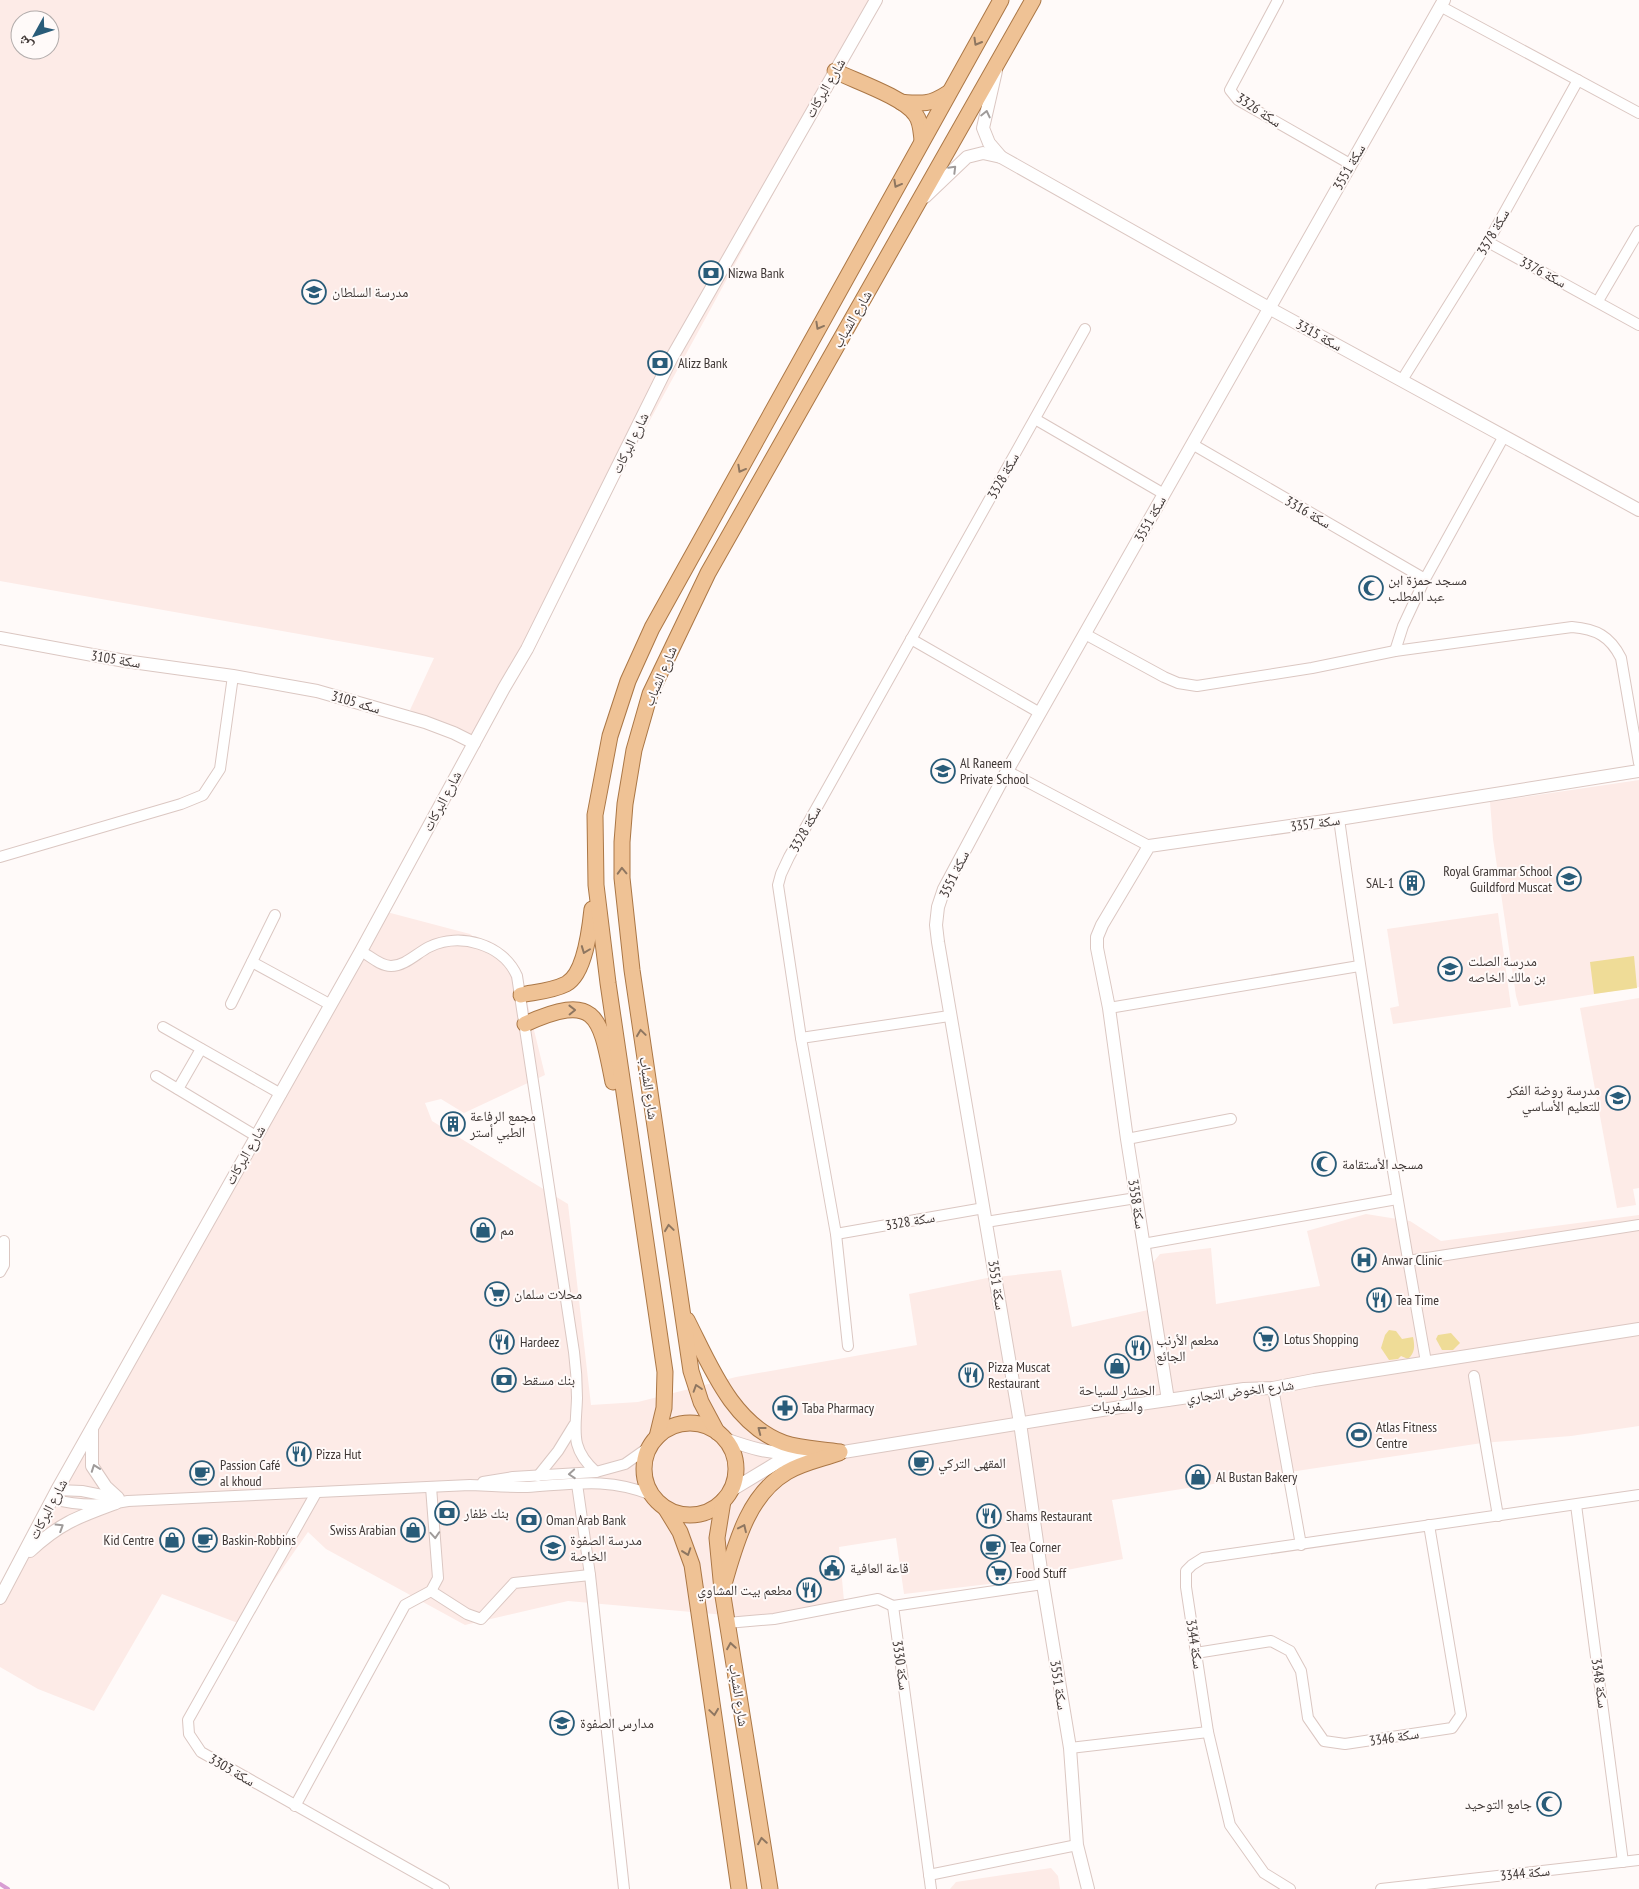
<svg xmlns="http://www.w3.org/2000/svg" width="1639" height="1889" viewBox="0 0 1639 1889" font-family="'PT Sans Narrow','Noto Naskh Arabic',sans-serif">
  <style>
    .built { fill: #fdebe7; fill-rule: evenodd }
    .green { fill: #efdc97 }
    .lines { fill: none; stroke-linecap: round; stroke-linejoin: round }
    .stream { stroke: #d89dd3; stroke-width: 4 }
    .minor-casing { stroke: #dbc7c2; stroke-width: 12 }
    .tertiary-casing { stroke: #dbc7c2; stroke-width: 14 }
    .primary-casing { stroke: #ab7746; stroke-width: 17 }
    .minor { stroke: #fff; stroke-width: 10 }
    .tertiary { stroke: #fff; stroke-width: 12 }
    .primary { stroke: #efc295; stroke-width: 15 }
    .oneway { stroke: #8e7660 }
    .oneway2 { stroke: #9f9b9a }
    .labels { text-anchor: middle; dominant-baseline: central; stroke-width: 4; stroke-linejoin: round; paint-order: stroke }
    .street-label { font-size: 14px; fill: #3f3735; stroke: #fffaf9 }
    .poi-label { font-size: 14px; fill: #3f3735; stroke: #fffaf9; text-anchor: start }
  </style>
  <rect width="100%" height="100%" fill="#fffaf9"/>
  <g class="built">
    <path d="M 0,0 L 879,0 L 474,743 L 410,710 L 434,658 L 0,581 ZM 20,20 L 50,20 L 50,50 L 20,50 Z"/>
    <path d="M 1639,780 L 1639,987 L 1519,1006 L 1516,996 L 1493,839 L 1490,802 Z"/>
    <path d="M 383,911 L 470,934 L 520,973 L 545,1075 L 464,1113 L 441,1099 L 425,1103 L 432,1121 L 568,1204 L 591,1405 L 638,1402 L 736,1377 L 917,1345 L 909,1294 L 987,1278 L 1061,1270 L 1072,1327 L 1157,1308 L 1150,1266 L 1160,1254 L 1211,1248 L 1216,1304 L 1320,1286 L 1307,1231 L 1366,1214 L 1410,1221 L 1441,1241 L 1639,1215 L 1639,1426 L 1571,1436 L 1482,1443 L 1270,1475 L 1112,1500 L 1123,1559 L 1006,1582 L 904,1594 L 896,1538 L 839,1547 L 844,1601 L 759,1618 L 568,1601 L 465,1625 L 326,1549 L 308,1532 L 243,1625 L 162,1594 L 94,1711 L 38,1689 L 0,1667 L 0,1584 L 4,1586 Z"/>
    <path d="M 1498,913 L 1511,1007 L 1393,1024 L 1390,1008 L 1399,1006 L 1387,929 Z"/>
    <path d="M 1639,998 L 1639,1188 L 1633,1189 L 1636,1205 L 1617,1208 L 1580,1008 Z"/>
    <path d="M 1051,1868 L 1058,1876 L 1060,1889 L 950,1889 L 956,1882 Z"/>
  </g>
  <g class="green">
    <path d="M 1634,956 L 1637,988 L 1594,994 L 1590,962 Z"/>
    <path d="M 1389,1330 L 1396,1331 L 1402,1339 L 1413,1337 C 1415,1346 1415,1353 1408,1359 L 1401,1356 L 1398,1359 L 1389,1360 L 1381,1348 L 1385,1335 Z"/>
    <path d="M 1451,1333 L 1460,1343 L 1453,1350 L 1442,1350 L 1436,1339 L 1438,1335 Z"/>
  </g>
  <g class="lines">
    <path class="stream" d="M 0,1884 L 8,1889"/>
    <g class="minor-casing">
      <g id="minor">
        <path d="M 1278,0 L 1230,90 L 1238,100 L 1350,164"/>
        <path d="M 1440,6 L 1639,113"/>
        <path d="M 1488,242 L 1639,325"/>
        <path d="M 1598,301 L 1639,231"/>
        <path d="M 1402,380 L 1488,242 L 1578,80"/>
        <path d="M 1035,419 L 1164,494"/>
        <path d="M 1192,444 L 1425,579"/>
        <path d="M 1085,634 L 1164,677 L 1178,683 L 1197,686 L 1312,668 L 1395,651 L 1572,627 C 1596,629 1610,636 1621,658 L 1639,763"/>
        <path d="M 911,639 L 1040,713"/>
        <path d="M 1395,651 L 1403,626 L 1425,579 L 1504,436"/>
        <path d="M 1007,771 L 1149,846"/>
        <path d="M 1339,819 C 1364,1001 1394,1182 1426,1362"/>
        <path d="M 0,857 L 181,804 L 203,795 L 220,769 L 233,676"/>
        <path d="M 361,951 C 370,956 380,966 391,966 C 405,966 417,953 429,947 C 460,932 503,944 517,976 L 574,1352 C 576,1367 577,1382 577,1398 C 576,1431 569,1448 596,1472"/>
        <path d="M 252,962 L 331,1005"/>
        <path d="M 231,1004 L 275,915"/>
        <path d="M 1109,1008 L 1359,966"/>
        <path d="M 163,1027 L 281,1094"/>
        <path d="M 801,1038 L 949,1016"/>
        <path d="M 156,1076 L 256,1136"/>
        <path d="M 178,1089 L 201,1049"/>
        <path d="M 1127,1139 L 1231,1119"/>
        <path d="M 986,1222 L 1136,1198"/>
        <path d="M 836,1234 L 984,1208"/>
        <path d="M 1143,1244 L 1397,1199"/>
        <path d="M 1408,1261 L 1639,1225"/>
        <path d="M 0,1272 L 4,1265 L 4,1241"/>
        <path d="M 848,1346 L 836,1234 L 801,1038 L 778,885 L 781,874 L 789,857 L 1085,329"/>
        <path d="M 1474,1376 L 1498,1516"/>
        <path d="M 1273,1388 L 1301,1545"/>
        <path d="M 538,1476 L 558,1451 L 574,1425"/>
        <path d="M 483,1482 L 513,1477 L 596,1472 L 625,1464 L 649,1447"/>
        <path d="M 577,1484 L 590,1575 L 624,1889"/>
        <path d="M 57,1490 L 82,1491 L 117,1498"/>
        <path d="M 316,1493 L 188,1720 L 189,1734 L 201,1752 L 444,1889"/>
        <path d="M 53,1499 C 78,1506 102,1506 128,1501 L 470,1485 C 489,1486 508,1487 527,1487 C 574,1484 608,1477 652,1495"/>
        <path d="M 1576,1505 L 1623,1862"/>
        <path d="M 431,1591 L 467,1614 L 481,1619 L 514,1583 L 590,1575"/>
        <path d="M 893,1606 L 931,1889"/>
        <path d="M 893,1606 L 1043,1584"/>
        <path d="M 727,1623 L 774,1619 L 878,1599 L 893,1606"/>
        <path d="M 1196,1653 L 1271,1641 L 1290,1651 L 1301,1671 L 1308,1718 L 1324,1741 L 1345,1744 L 1452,1728 L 1461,1715 L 1429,1525"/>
        <path d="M 1070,1748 L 1208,1732"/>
        <path d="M 295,1806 L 405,1605 L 431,1591 L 438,1578 L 431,1487"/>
        <path d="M 929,1875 L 1077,1845"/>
        <path d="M 1290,1889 L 1264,1873 L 1230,1825 L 1208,1732 L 1186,1587 L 1186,1571 L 1192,1565 L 1203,1558 L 1639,1495"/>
        <path d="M 1381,1889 L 1639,1860"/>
      </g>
    </g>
    <g class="tertiary-casing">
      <g id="tertiary">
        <path d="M 996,71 L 983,128 L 989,143 L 1001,157"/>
        <path d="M 925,197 L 967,157 L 983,153 L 1001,157 L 1269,308 L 1639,510"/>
        <path d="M 0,638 L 125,661 L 233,676 L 317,691 L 425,722 L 454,733 L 474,743"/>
        <path d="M 1168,1400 L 1127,1139 L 1109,1008 L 1097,948 L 1097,937 L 1102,925 L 1149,846 L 1339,819 L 1639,771"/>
        <path d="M 92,1430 L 92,1466 L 106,1487 L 118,1498"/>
        <path d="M 725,1439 C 748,1447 769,1454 793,1453"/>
        <path d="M 831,1454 L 1133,1405 L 1244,1389 L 1273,1388 L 1314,1380 L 1639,1329"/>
        <path d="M 730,1491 L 778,1462 L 812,1457"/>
        <path d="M 30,1551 C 60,1523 78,1517 116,1503"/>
        <path d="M 0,1598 L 57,1490 L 361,951 L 504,688 L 527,649 L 671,359 L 876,0"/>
        <path d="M 1088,1889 L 1077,1845 L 1070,1748 L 1043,1584 L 1020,1423 L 938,942 L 936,925 L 938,907 L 944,889 L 1007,771 L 1444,0"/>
      </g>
    </g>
    <g class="primary-casing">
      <g id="primary">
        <path d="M 835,71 C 855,81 903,97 915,114 C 921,121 921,132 922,140"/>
        <path d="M 901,102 C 922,104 930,105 948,93"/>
        <path d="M 521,995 C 536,992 552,991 566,984 C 585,974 590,928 592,909"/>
        <path d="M 525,1024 C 598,991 600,1017 613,1082"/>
        <path d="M 687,1320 C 710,1365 732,1424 784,1443 C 801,1449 822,1449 840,1452"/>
        <circle cx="690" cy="1469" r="46"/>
        <path d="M 717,1432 L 701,1402 L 691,1371 L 632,970 L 622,878 L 622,842 L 625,804 L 634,750 L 650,694 L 708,573 L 1033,0"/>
        <path d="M 657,1437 L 664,1408 L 665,1372 L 608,983 L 596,885 L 595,815 L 610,736 L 628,681 L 652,628 L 1001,0"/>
        <path d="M 723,1501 L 717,1538 L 722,1590 L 770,1889"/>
        <path d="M 666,1509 L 680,1532 L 692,1565 L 739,1889"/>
        <path d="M 724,1584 C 736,1543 748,1495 787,1472 C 802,1463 822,1459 839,1453"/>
      </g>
    </g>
    <use href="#minor" class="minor"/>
    <use href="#tertiary" class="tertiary"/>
    <use href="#primary" class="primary"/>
  </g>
  <defs><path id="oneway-chevron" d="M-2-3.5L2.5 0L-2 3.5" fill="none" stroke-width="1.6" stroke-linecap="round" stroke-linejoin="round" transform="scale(1.25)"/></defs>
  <g class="oneway">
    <use href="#oneway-chevron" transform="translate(977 42) rotate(120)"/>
    <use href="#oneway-chevron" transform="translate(897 184) rotate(119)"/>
    <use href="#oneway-chevron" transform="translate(819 326) rotate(119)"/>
    <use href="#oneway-chevron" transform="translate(741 469) rotate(119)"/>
    <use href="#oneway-chevron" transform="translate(622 871) rotate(-92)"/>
    <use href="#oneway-chevron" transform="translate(585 950) rotate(111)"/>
    <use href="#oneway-chevron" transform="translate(572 1010) rotate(-1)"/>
    <use href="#oneway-chevron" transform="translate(641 1033) rotate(-98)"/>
    <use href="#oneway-chevron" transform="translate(669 1228) rotate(-98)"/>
    <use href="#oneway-chevron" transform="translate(697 1388) rotate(-108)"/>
    <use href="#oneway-chevron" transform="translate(761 1430) rotate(-142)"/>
    <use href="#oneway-chevron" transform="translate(743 1528) rotate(-65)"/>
    <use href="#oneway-chevron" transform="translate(687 1552) rotate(71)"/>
    <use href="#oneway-chevron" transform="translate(731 1646) rotate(-99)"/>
    <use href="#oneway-chevron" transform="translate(714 1712) rotate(82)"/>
    <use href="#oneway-chevron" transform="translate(762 1841) rotate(-99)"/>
  </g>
  <g class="oneway2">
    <use href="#oneway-chevron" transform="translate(986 114) rotate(-77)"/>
    <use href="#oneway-chevron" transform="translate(953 169) rotate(-45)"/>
    <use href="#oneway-chevron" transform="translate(95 1468) rotate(-110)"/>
    <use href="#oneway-chevron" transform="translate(572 1474) rotate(176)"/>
    <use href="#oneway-chevron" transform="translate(60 1527) rotate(-32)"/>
    <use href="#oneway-chevron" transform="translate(435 1535) rotate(86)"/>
  </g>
  <defs>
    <g id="bank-ring" transform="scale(1.25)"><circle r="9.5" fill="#fffaf9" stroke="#295c79" stroke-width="1.5"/><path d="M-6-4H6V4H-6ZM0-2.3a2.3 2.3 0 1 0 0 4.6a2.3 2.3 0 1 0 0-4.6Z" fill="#295c79"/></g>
    <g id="school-ring" transform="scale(1.25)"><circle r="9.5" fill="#fffaf9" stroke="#295c79" stroke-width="1.5"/><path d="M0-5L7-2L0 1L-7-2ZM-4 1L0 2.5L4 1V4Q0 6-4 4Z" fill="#295c79"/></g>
    <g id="mosque-ring" transform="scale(1.25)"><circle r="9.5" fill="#fffaf9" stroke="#295c79" stroke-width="1.5"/><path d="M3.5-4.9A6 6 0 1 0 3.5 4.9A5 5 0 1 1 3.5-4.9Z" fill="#295c79"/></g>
    <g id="building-ring" transform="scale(1.25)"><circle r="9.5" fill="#fffaf9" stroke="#295c79" stroke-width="1.5"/><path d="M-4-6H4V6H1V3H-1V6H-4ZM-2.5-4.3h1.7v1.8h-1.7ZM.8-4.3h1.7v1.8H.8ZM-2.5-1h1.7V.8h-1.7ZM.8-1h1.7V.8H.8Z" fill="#295c79"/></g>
    <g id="shop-ring" transform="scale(1.25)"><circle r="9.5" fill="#fffaf9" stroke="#295c79" stroke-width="1.5"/><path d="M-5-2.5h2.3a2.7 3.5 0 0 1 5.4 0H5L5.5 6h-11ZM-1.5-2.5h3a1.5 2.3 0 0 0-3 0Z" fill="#295c79"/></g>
    <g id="hospital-ring" transform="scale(1.25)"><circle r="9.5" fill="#fffaf9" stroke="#295c79" stroke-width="1.5"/><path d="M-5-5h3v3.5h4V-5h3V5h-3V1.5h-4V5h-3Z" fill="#295c79"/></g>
    <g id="supermarket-ring" transform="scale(1.25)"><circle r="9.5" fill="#fffaf9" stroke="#295c79" stroke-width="1.5"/><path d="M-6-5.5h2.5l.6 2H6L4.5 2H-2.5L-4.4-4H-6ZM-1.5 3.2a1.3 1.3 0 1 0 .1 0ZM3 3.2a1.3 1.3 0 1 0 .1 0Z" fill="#295c79"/></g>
    <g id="restaurant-ring" transform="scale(1.25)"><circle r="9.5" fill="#fffaf9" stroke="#295c79" stroke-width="1.5"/><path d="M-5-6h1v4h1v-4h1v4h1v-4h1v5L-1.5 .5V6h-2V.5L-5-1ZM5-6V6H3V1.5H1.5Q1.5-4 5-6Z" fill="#295c79"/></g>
    <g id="pharmacy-ring" transform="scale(1.25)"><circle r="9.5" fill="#fffaf9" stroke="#295c79" stroke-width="1.5"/><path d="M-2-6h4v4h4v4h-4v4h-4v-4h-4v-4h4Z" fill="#295c79"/></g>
    <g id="stadium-ring" transform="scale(1.25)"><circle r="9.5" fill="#fffaf9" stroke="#295c79" stroke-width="1.5"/><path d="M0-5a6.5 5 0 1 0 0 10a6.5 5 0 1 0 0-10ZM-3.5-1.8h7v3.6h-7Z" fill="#295c79"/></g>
    <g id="cafe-ring" transform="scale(1.25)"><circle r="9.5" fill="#fffaf9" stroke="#295c79" stroke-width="1.5"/><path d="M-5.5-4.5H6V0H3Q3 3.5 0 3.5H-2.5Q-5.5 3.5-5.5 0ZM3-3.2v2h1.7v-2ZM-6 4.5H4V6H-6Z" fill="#295c79"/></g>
    <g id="civic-ring" transform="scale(1.25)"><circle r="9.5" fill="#fffaf9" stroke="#295c79" stroke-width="1.5"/><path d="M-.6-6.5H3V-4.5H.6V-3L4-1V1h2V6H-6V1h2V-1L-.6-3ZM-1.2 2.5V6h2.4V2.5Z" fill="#295c79"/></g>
  </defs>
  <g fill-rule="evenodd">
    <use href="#bank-ring" x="711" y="273"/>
    <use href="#school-ring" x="314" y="292"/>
    <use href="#bank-ring" x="660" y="363"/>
    <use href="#mosque-ring" x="1371" y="588"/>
    <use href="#school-ring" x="943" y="771"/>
    <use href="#school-ring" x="1569" y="879"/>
    <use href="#building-ring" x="1412" y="883"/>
    <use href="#school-ring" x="1450" y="969"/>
    <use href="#school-ring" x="1618" y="1098"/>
    <use href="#building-ring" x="453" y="1124"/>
    <use href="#mosque-ring" x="1324" y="1164"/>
    <use href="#shop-ring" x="483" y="1230"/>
    <use href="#hospital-ring" x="1364" y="1260"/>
    <use href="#supermarket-ring" x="497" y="1294"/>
    <use href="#restaurant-ring" x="1379" y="1300"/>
    <use href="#supermarket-ring" x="1266" y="1339"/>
    <use href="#restaurant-ring" x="502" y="1342"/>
    <use href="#restaurant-ring" x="1138" y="1348"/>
    <use href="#shop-ring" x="1117" y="1366"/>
    <use href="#restaurant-ring" x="971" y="1375"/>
    <use href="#bank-ring" x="504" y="1380"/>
    <use href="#pharmacy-ring" x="785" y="1408"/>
    <use href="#stadium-ring" x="1359" y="1435"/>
    <use href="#restaurant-ring" x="299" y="1454"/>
    <use href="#cafe-ring" x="921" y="1463"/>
    <use href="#cafe-ring" x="202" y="1473"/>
    <use href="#shop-ring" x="1198" y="1477"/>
    <use href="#bank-ring" x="447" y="1513"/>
    <use href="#restaurant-ring" x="989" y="1516"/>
    <use href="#bank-ring" x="529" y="1520"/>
    <use href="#shop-ring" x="413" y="1530"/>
    <use href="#shop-ring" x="172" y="1540"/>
    <use href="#cafe-ring" x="205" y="1540"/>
    <use href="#cafe-ring" x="993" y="1547"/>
    <use href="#school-ring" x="553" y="1548"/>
    <use href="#civic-ring" x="832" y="1568"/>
    <use href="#supermarket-ring" x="999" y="1573"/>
    <use href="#restaurant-ring" x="809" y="1590"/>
    <use href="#school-ring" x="562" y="1723"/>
    <use href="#mosque-ring" x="1549" y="1804"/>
  </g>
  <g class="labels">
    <g class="street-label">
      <text transform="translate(825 88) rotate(-60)">شارع البركات</text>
      <text transform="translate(1259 110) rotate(33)">سكة 3326</text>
      <text transform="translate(1349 167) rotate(-60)">سكة 3551</text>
      <text transform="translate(1493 232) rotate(-60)">سكة 3378</text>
      <text transform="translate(1543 272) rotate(28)">سكة 3376</text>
      <text transform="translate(852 319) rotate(-60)">شارع الشباب</text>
      <text transform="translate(1319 335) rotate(29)">سكة 3315</text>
      <text transform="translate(630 443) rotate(-64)">شارع البركات</text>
      <text transform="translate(1003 476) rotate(-61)">سكة 3328</text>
      <text transform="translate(1308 512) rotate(30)">سكة 3316</text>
      <text transform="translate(1150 519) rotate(-61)">سكة 3551</text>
      <text transform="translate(116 659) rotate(9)">سكة 3105</text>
      <text transform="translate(660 676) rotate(-67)">شارع الشباب</text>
      <text transform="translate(356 702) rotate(16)">سكه 3105</text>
      <text transform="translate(442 801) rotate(-62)">شارع البركات</text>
      <text transform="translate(1315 823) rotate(-8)">سكة 3357</text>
      <text transform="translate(805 829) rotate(-61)">سكة 3328</text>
      <text transform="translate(954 874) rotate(-64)">سكة 3551</text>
      <text transform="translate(649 1088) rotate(82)">شارع الشباب</text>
      <text transform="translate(245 1155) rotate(-60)">شارع البركات</text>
      <text transform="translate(1137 1204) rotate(81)">سكة 3358</text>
      <text transform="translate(910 1221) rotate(-10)">سكة 3328</text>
      <text transform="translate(997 1285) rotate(81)">سكة 3551</text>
      <text transform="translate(1240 1391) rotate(-7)">شارع الخوض التجاري</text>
      <text transform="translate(48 1509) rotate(-62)">شارع البركات</text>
      <text transform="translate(1195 1644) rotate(81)">سكة 3344</text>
      <text transform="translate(901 1665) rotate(82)">سكة 3330</text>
      <text transform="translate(1600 1683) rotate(82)">سكة 3348</text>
      <text transform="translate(1059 1685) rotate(81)">سكة 3551</text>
      <text transform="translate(739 1695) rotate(81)">شارع الشباب</text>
      <text transform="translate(1394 1737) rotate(-9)">سكة 3346</text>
      <text transform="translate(232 1770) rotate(30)">سكة 3303</text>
      <text transform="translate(1525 1873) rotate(-6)">سكة 3344</text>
    </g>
    <g class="poi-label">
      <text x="728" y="273">Nizwa Bank</text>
      <text x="332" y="292">مدرسة السلطان</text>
      <text x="678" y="363">Alizz Bank</text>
      <text x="1388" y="580">مسجد حمزة ابن<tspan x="1388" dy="16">عبد المطلب</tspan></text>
      <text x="960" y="763">Al Raneem<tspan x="960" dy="16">Private School</tspan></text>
      <text x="1552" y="871" text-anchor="end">Royal Grammar School<tspan x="1552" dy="16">Guildford Muscat</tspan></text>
      <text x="1394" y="883" text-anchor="end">SAL-1</text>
      <text x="1468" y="961">مدرسة الصلت<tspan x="1468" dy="16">بن مالك الخاصه</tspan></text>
      <text x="1600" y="1090" text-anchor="end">مدرسة روضة الفكر<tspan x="1600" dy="16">للتعليم الأساسي</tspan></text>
      <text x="470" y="1116">مجمع الرفاعة<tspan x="470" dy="16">الطبي أستر</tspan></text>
      <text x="1342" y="1164">مسجد الأستقامة</text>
      <text x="500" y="1230">مم</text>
      <text x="1382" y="1260">Anwar Clinic</text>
      <text x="514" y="1294">محلات سلمان</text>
      <text x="1396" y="1300">Tea Time</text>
      <text x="1284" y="1339">Lotus Shopping</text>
      <text x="1156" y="1340">مطعم الأرنب<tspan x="1156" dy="16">الجائع</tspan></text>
      <text x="520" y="1342">Hardeez</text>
      <text x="988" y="1367">Pizza Muscat<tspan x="988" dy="16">Restaurant</tspan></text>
      <text x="522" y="1380">بنك مسقط</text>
      <text x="1117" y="1390" text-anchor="middle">الحشار للسياحة<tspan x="1117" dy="16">والسفريات</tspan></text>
      <text x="802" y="1408">Taba Pharmacy</text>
      <text x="1376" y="1427">Atlas Fitness<tspan x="1376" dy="16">Centre</tspan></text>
      <text x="316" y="1454">Pizza Hut</text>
      <text x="938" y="1463">المقهى التركي</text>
      <text x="220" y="1465">Passion Café<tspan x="220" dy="16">al khoud</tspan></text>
      <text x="1216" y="1477">Al Bustan Bakery</text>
      <text x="464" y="1513">بنك ظفار</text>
      <text x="1006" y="1516">Shams Restaurant</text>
      <text x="546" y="1520">Oman Arab Bank</text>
      <text x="396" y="1530" text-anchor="end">Swiss Arabian</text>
      <text x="154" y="1540" text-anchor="end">Kid Centre</text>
      <text x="222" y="1540">Baskin-Robbins</text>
      <text x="570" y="1540">مدرسة الصفوة<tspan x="570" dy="16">الخاصة</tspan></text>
      <text x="1010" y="1547">Tea Corner</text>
      <text x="850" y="1568">قاعة العافية</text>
      <text x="1016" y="1573">Food Stuff</text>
      <text x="792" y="1590" text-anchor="end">مطعم بيت المشاوي</text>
      <text x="580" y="1723">مدارس الصفوة</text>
      <text x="1532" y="1804" text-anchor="end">جامع التوحيد</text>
    </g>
  </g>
  <g transform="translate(35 35) rotate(230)"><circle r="24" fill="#fffaf9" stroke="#b2acab"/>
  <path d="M0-4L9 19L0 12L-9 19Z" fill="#295c79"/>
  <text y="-8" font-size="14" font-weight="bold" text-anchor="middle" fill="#3f3735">ش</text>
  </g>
</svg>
